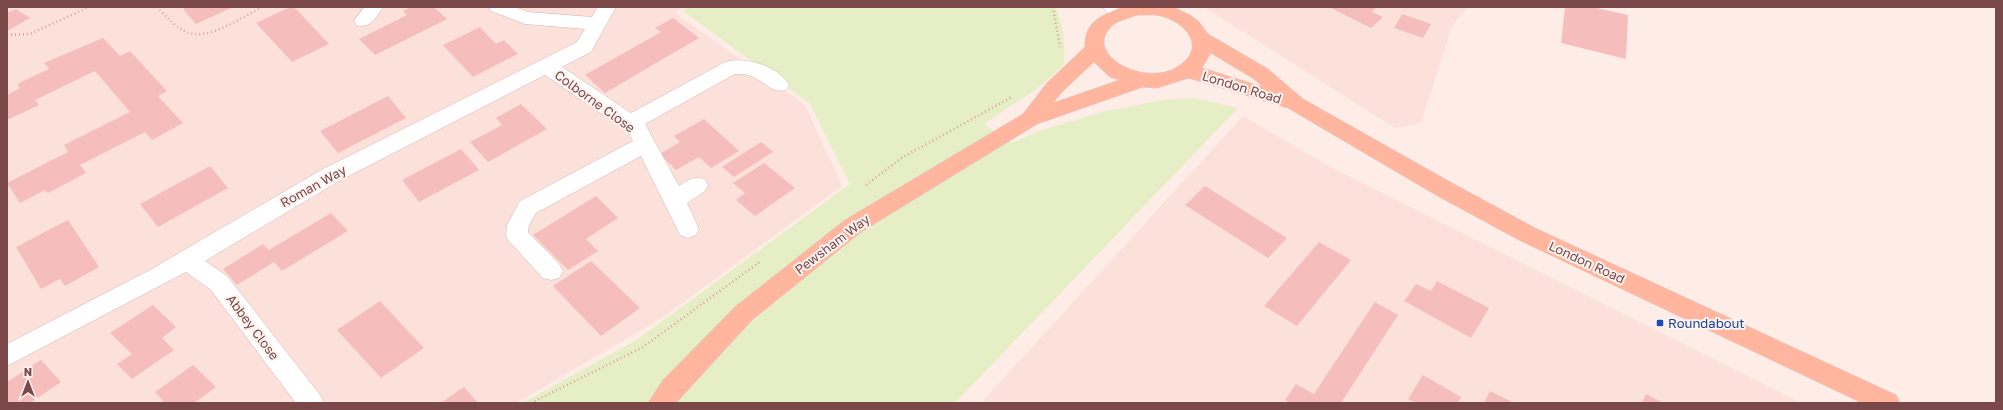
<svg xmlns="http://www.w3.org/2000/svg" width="2003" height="410" viewBox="0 0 2003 410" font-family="'Golos Text',sans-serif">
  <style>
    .residential { fill: #fce1db }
    .green { fill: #e5eec4 }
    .building { fill: #f6bdbd }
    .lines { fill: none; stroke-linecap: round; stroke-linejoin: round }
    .minor-casing { stroke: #d6b4b1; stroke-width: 1 }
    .tertiary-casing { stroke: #d6b4b1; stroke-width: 1 }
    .primary-casing { stroke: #dacccc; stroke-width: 1 }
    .path { stroke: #dc9f9f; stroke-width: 2.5; stroke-dasharray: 1 3; stroke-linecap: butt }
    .minor { fill: #fff; fill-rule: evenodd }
    .tertiary { fill: #fff; fill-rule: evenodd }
    .primary { fill: #ffb59e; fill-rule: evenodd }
    .transit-dot { fill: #1a4fb4; stroke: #fff3f0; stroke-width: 1.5 }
    .labels { text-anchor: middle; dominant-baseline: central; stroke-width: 4; stroke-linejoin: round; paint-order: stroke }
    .street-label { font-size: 13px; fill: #7b484a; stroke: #fff3f0 }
    .transit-label { font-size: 13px; fill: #164399; stroke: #fff3f0; text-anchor: start }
  </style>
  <rect width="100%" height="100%" fill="#feede7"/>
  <g class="residential">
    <path d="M 7,7 L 684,7 L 675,13 L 805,105 L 842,186 L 662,318 L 516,403 L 7,403 Z"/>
    <path d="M 1204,7 L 1468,7 L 1452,26 L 1421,123 L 1395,128 Z"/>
    <path d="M 1243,116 L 1327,165 L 1801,403 L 981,403 Z"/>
  </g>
  <path class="green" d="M 690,7 L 1055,7 C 1064,24 1065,46 1064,65 L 1038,88 L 984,124 L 1012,143 L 1042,130 L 1103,112 L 1163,100 L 1193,98 L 1238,108 L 955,403 L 522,403 L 638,339 L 850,184 L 810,104 L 683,11 Z"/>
  <g class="building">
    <path d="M 186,7 L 233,7 L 196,24 L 183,9 Z"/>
    <path d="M 290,7 L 294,7 L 329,44 L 292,62 L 256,23 Z"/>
    <path d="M 411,7 L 434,7 L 447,19 L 375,55 L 359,39 L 407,15 L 403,11 Z"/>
    <path d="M 1329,7 L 1377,7 L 1372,12 L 1383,17 L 1371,28 Z"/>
    <path d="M 1565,7 L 1592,7 L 1628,15 L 1626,59 L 1561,43 Z"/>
    <path d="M 16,9 L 30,18 L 7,31 L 7,13 Z"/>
    <path d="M 1402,14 L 1431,24 L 1423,38 L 1394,28 Z"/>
    <path d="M 673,18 L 699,38 L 605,93 L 585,75 L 661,32 L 655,28 Z"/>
    <path d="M 480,27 L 496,44 L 504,40 L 518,54 L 473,77 L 443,45 Z"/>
    <path d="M 103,38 L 120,56 L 130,51 L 167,91 L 158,96 L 183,123 L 152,140 L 145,132 L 80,165 L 86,173 L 48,193 L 45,190 L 20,203 L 7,183 L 68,152 L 64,145 L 130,112 L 95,71 L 35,100 L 39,105 L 7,120 L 7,95 L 20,88 L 17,84 L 49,69 L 44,63 Z"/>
    <path d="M 388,96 L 406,118 L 338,153 L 320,131 Z"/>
    <path d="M 521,104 L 547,129 L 488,162 L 470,142 L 502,125 L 496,118 Z"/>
    <path d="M 704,119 L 739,151 L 711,168 L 699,157 L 676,170 L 660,154 L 680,142 L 674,136 Z"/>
    <path d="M 761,142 L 773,152 L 734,177 L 722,167 Z"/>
    <path d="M 461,149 L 479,170 L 419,202 L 402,180 Z"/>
    <path d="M 764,163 L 795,188 L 755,216 L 736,200 L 745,193 L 733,183 Z"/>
    <path d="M 210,166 L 228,188 L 158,227 L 140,204 Z"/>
    <path d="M 1205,186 L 1287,238 L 1268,258 L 1185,205 Z"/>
    <path d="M 596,196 L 618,218 L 586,239 L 598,251 L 568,270 L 533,235 Z"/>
    <path d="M 331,213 L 348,231 L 282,271 L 274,262 L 237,285 L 223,269 L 263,244 L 269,250 Z"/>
    <path d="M 68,220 L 99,267 L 65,286 L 60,279 L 41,289 L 16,247 Z"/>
    <path d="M 1319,242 L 1351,260 L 1297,326 L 1264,306 Z"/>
    <path d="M 591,261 L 640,308 L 601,336 L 553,286 Z"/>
    <path d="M 1437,281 L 1489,308 L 1471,338 L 1404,301 L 1416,284 L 1431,291 Z"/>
    <path d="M 380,301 L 424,348 L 381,378 L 337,330 Z"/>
    <path d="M 1375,302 L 1398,315 L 1341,403 L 1291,403 L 1285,400 L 1296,384 L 1314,394 Z"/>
    <path d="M 153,305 L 176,327 L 162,338 L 174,350 L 132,379 L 117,364 L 132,354 L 110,333 Z"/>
    <path d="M 41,360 L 61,382 L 30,403 L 7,403 L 7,382 Z"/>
    <path d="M 193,365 L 216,387 L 194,403 L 165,403 L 155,392 Z"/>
    <path d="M 1423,375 L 1461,397 L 1458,403 L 1416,403 L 1408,399 Z"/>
    <path d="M 464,387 L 478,403 L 441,403 Z"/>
    <path d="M 1490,391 L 1514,403 L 1484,403 Z"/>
    <path d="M 1646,394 L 1663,403 L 1642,403 Z"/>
  </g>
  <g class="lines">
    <g class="minor-casing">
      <g id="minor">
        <path d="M 364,7 L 383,7 C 376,18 370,29 356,25 L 354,21 Z"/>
        <path d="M 489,7 L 515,7 L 528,12 L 592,17 L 598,7 L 616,7 L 591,52 L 562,67 L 631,113 L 725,62 C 746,56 778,66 789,85 L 786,90 C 771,94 765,81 751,76 C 746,74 741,74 735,74 L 645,124 L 679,186 C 688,180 694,176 705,179 L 708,185 L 705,191 L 687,203 L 699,229 L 696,235 L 688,238 L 680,235 L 641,156 L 536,213 L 529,225 L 528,232 L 559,264 L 563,271 L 559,278 L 551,280 L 543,278 L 509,241 L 506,235 L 507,225 L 520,201 L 633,141 L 628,132 L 545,75 L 339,181 L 205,261 L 227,276 L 320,395 L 324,403 L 296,403 L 211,290 L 186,272 L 7,366 L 7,344 L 150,270 L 323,169 L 577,42 L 585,29 L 525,24 L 491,11 Z"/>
      </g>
    </g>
    <g class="tertiary-casing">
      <path id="tertiary" d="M 1103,7 L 1125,7 L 1128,12 L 1126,16 C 1116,19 1108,16 1103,7 Z"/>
    </g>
    <g class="primary-casing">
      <path id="primary" d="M 1122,7 L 1173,7 L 1190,15 L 1199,22 L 1208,34 L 1268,69 L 1303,99 L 1452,183 L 1535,228 L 1896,395 L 1900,403 L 1862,403 L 1519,240 L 1436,195 L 1288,108 L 1189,78 L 1157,88 L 1143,87 L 1037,124 L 861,232 L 752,320 L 676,403 L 648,403 L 663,380 L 736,306 L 845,220 L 1023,114 L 1047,83 L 1085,47 C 1084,22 1102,15 1122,7 ZM 1137,15 C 1145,15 1154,14 1161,16 C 1188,23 1207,49 1177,67 C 1144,88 1079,53 1114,24 C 1120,20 1130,18 1137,15 ZM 1211,53 L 1254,79 L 1263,87 L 1202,68 ZM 1094,62 L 1110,77 L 1120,80 L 1053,103 L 1061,93 Z"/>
    </g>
    <g class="path">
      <path d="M 157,7 C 167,17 179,32 194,34 C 213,37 245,16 262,7"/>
      <path d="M 1053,7 L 1060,47"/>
      <path d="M 7,35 L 30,34 L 89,7"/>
      <path d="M 866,185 L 903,157 L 1012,97"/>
      <path d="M 531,403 L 643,347 L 761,261"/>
    </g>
    <use href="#minor" class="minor"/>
    <use href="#tertiary" class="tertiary"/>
    <use href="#primary" class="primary"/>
  </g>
  <rect class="transit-dot" x="1656" y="319" width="8" height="8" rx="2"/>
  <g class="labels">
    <g class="street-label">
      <text transform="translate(1242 87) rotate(17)">London Road</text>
      <text transform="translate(595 101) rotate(36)">Colborne Close</text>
      <text transform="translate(313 186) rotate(-29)">Roman Way</text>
      <text transform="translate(832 244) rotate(-37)">Pewsham Way</text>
      <text transform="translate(1587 262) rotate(25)">London Road</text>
      <text transform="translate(253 327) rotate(53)">Abbey Close</text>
    </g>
    <g class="transit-label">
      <text x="1668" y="323">Roundabout</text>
    </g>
  </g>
  <rect width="2003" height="410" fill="none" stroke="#7b484a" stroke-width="16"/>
  <g transform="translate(28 382)" stroke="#fff3f0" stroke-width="3" paint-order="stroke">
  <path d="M0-3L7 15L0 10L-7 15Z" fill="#7b484a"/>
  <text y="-6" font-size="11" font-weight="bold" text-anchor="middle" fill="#7b484a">N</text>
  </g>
</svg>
